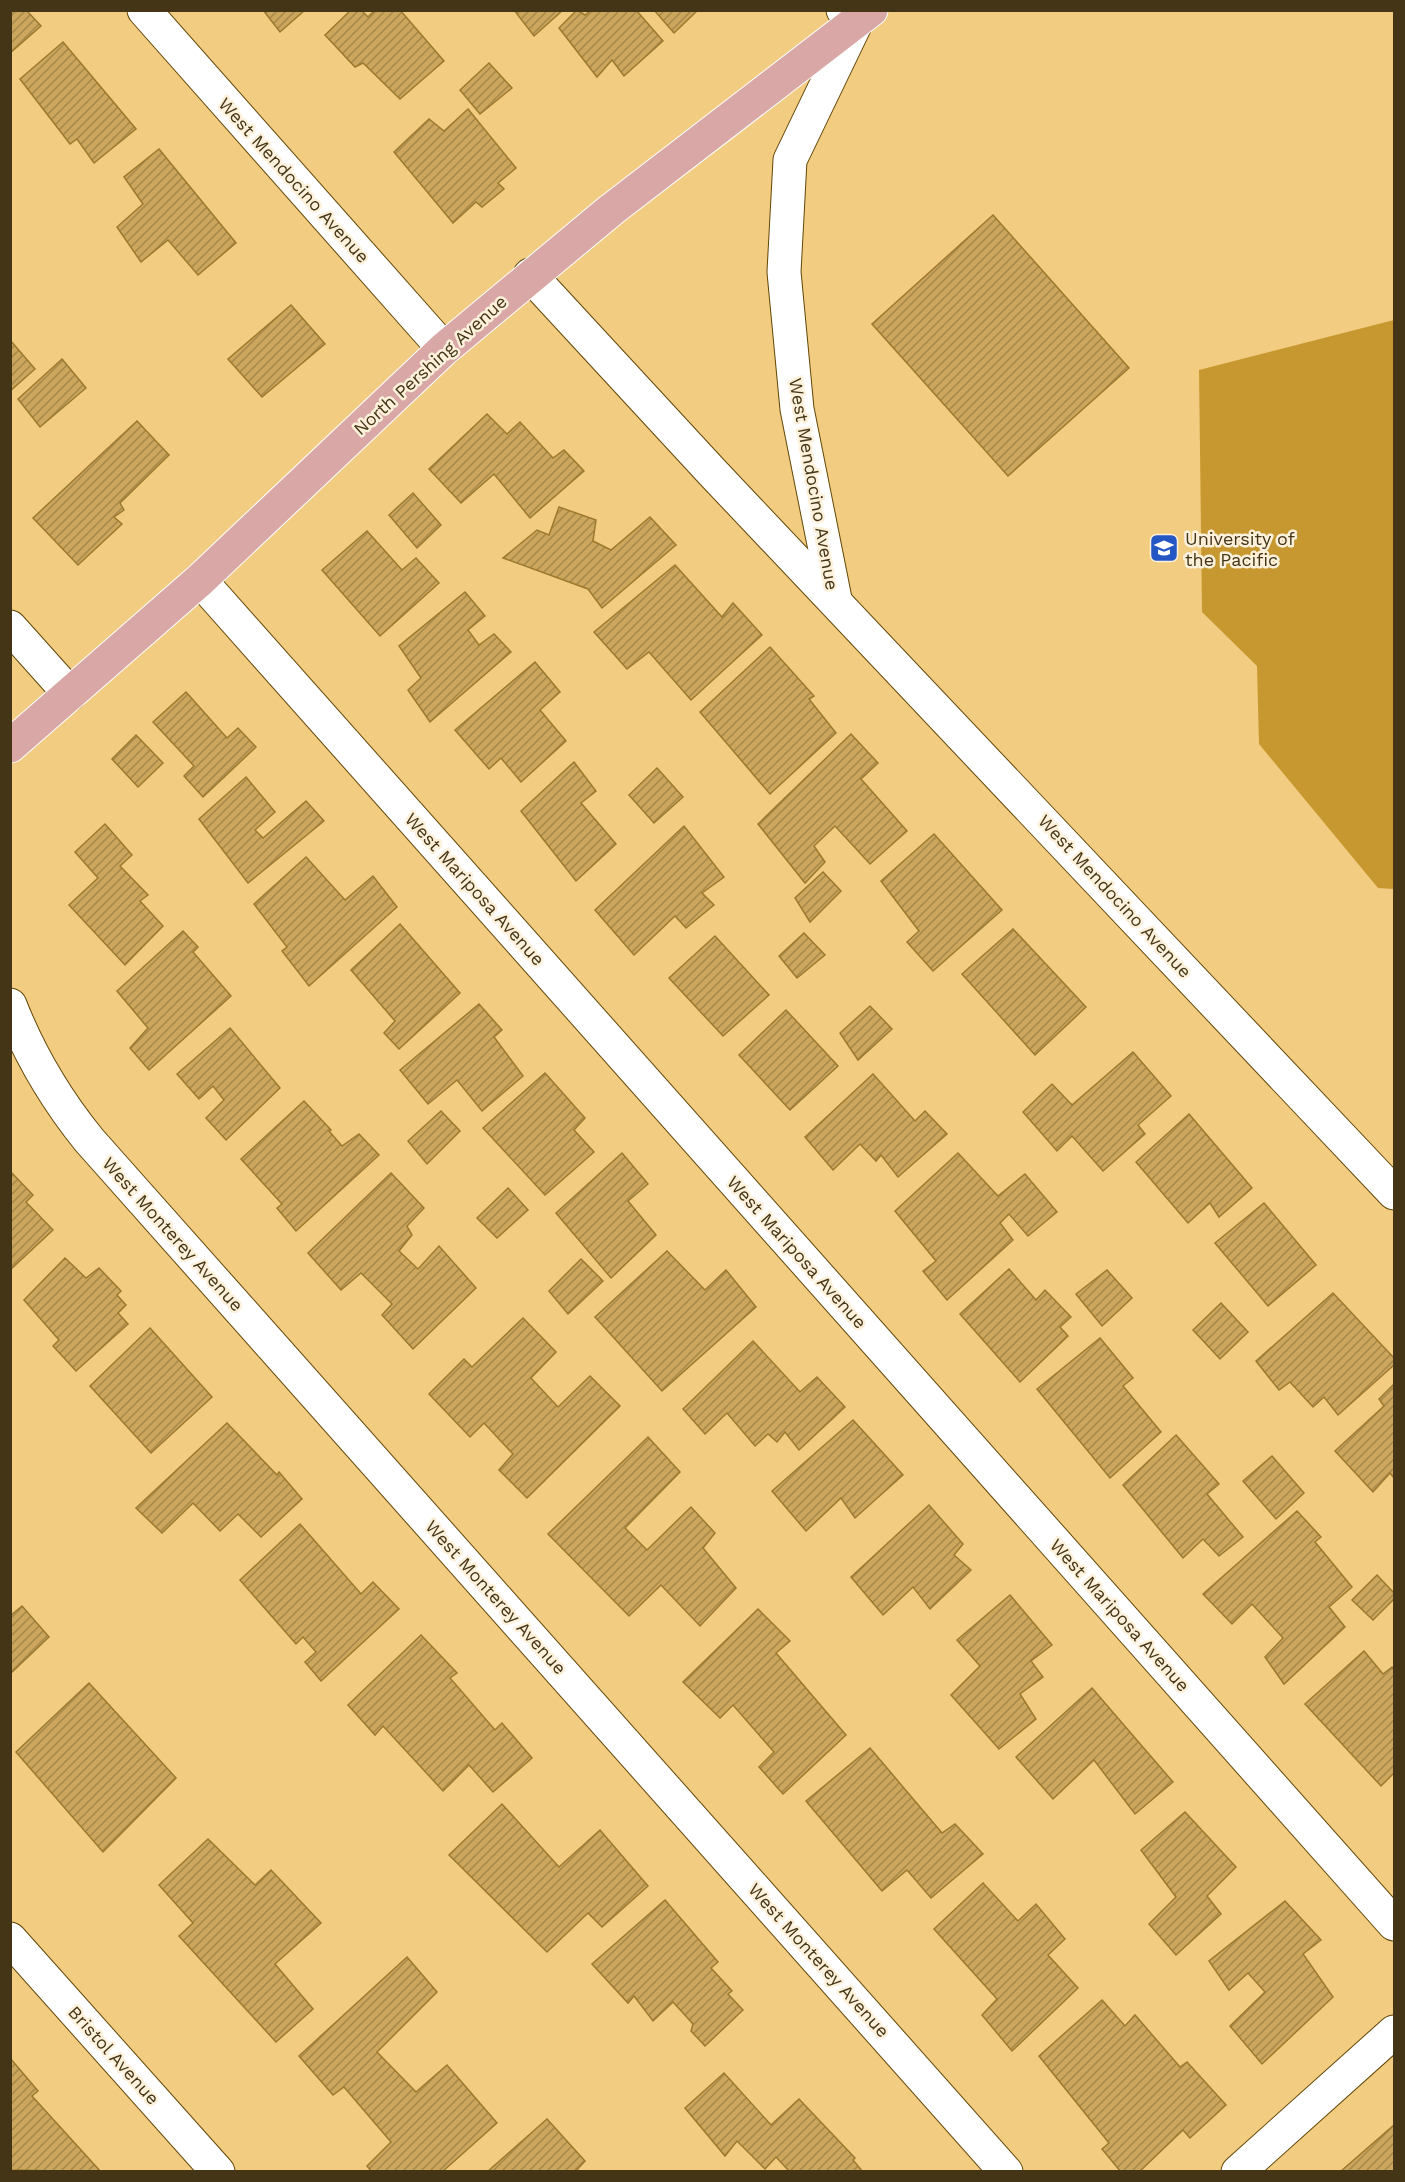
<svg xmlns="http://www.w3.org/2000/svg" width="1405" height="2182" viewBox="0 0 1405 2182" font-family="'Work Sans',sans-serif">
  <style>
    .garden { fill: #c7982f }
    .building { fill: url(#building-hatch); stroke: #9d792d; stroke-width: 1.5 }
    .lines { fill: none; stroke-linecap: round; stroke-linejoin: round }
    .minor-casing { stroke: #624707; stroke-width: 35 }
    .major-casing { stroke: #fff; stroke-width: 35 }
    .minor { stroke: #fff; stroke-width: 33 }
    .major { stroke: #d9a8a6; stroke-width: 33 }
    .labels { text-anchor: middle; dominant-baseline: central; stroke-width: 5; stroke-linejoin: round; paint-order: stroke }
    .street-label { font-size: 18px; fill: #443516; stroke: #fdf1dc }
    .poi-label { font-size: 18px; fill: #443516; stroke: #fdf1dc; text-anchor: start }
  </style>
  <defs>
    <pattern id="building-hatch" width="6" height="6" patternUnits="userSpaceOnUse" patternTransform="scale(1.5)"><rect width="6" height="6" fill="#cba65c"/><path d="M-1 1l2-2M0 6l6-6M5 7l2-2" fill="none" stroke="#a6884b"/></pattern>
  </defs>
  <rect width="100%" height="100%" fill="#f2cc81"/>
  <path class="garden" d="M 1394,320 L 1394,889 L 1378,888 L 1259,744 L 1257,666 L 1202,612 L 1199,370 Z"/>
  <g class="building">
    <path d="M 10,10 L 26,10 L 41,26 L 10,53 Z"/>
    <path d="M 263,10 L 305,10 L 280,32 Z"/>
    <path d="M 351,10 L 361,10 L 368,17 L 375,10 L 400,10 L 444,61 L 400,99 L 363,63 L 355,67 L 325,35 Z"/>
    <path d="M 514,10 L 563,10 L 534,36 Z"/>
    <path d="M 577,10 L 585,15 L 591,10 L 636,10 L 663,41 L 624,76 L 612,60 L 597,77 L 559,28 Z"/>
    <path d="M 654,10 L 698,10 L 674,33 Z"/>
    <path d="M 63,42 L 136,129 L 94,163 L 77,139 L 70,144 L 20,79 Z"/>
    <path d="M 489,63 L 512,88 L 480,114 L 460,90 Z"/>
    <path d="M 468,109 L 516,168 L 498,183 L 504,189 L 482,207 L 476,202 L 453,223 L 394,152 L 429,119 L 444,131 Z"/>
    <path d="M 159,149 L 236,243 L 198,275 L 168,240 L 141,262 L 117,227 L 143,204 L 124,177 Z"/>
    <path d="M 993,215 L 1129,368 L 1008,476 L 872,324 Z"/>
    <path d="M 291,305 L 325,344 L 262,397 L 228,359 Z"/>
    <path d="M 10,340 L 35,369 L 10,391 Z"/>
    <path d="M 62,359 L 86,388 L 40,427 L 18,399 Z"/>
    <path d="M 487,414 L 507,434 L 520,422 L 553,458 L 564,450 L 584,471 L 530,518 L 494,474 L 461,503 L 429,469 Z"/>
    <path d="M 137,421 L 169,455 L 120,503 L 124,510 L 114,517 L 122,524 L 78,565 L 33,518 Z"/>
    <path d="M 413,493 L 441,525 L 417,548 L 389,515 Z"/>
    <path d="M 559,507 L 596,520 L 593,541 L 611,550 L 650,517 L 676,545 L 602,608 L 588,589 L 503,558 L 537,530 L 549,535 Z"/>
    <path d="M 367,531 L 402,570 L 416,558 L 439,583 L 380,636 L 322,570 Z"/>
    <path d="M 675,565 L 722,617 L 733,603 L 762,635 L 691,700 L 649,652 L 627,669 L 594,632 Z"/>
    <path d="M 465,592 L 485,616 L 468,630 L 479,645 L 494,634 L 511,652 L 430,722 L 408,690 L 421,678 L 399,646 Z"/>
    <path d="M 770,647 L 814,696 L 809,699 L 836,733 L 770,794 L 700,712 Z"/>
    <path d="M 535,662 L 560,692 L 540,710 L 566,741 L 521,782 L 501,758 L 489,769 L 455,730 Z"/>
    <path d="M 186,692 L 227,738 L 238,728 L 256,747 L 203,797 L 184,776 L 194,766 L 153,722 Z"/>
    <path d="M 851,734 L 878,763 L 861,779 L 907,831 L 870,864 L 835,826 L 814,846 L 825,862 L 805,883 L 758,824 Z"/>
    <path d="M 136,735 L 163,763 L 138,787 L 112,759 Z"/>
    <path d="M 574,762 L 596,791 L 581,803 L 616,844 L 576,881 L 521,811 Z"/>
    <path d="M 657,768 L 683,797 L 654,823 L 629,795 Z"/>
    <path d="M 246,777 L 275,812 L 255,830 L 263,838 L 306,801 L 324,821 L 248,883 L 199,819 Z"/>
    <path d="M 105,824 L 132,855 L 120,866 L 148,895 L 140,901 L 163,926 L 125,965 L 69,905 L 98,878 L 75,852 Z"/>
    <path d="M 684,826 L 724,877 L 702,893 L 714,905 L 686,928 L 675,916 L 634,955 L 595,910 Z"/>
    <path d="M 934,834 L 1002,910 L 933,971 L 907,942 L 919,931 L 881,881 Z"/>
    <path d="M 306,857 L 345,900 L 373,876 L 397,907 L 309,986 L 282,951 L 287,947 L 254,904 Z"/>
    <path d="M 823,872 L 841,891 L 810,922 L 795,898 Z"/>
    <path d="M 400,924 L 460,993 L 399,1049 L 384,1033 L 395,1021 L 351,970 Z"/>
    <path d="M 1013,929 L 1086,1007 L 1035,1055 L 962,974 Z"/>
    <path d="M 183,931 L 198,947 L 193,952 L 231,996 L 149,1070 L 130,1048 L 148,1028 L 117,991 Z"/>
    <path d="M 804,933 L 825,955 L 797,978 L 779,956 Z"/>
    <path d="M 715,936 L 769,995 L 723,1036 L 669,978 Z"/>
    <path d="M 479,1004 L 502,1030 L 494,1037 L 523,1076 L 482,1111 L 457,1080 L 428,1104 L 400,1070 Z"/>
    <path d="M 870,1006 L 892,1029 L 858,1060 L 840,1033 Z"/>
    <path d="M 786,1010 L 838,1066 L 790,1110 L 739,1055 Z"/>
    <path d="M 230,1028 L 280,1088 L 226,1140 L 206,1118 L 224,1100 L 213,1086 L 199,1099 L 177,1074 Z"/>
    <path d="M 1133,1052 L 1171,1096 L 1138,1125 L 1145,1134 L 1103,1171 L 1072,1136 L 1057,1151 L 1023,1112 L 1052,1084 L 1072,1105 Z"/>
    <path d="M 545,1073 L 585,1118 L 574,1130 L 594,1152 L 545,1195 L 483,1128 Z"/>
    <path d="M 873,1074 L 915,1121 L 925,1111 L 947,1134 L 898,1177 L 881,1155 L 876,1161 L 860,1144 L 833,1170 L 805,1137 Z"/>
    <path d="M 304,1101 L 331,1130 L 329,1131 L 342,1146 L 359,1134 L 379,1155 L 296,1231 L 277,1208 L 282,1204 L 241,1159 Z"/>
    <path d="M 441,1111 L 460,1131 L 427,1164 L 408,1141 Z"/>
    <path d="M 1189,1114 L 1252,1188 L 1219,1217 L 1210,1203 L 1188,1223 L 1136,1162 Z"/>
    <path d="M 622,1153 L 648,1184 L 628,1201 L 656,1235 L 611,1278 L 556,1213 Z"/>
    <path d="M 958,1153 L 998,1196 L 1025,1174 L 1057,1212 L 1028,1236 L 1009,1214 L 1000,1223 L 1013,1240 L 947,1300 L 923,1271 L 936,1261 L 895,1211 Z"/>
    <path d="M 10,1171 L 33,1195 L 26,1202 L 53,1230 L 10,1270 Z"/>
    <path d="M 391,1173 L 424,1208 L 407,1226 L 412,1235 L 399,1251 L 418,1269 L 439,1246 L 476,1288 L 413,1349 L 382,1315 L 392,1304 L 361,1273 L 341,1290 L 308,1253 Z"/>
    <path d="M 508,1188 L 528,1210 L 497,1238 L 477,1218 Z"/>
    <path d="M 1264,1203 L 1316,1265 L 1268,1306 L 1215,1243 Z"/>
    <path d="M 667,1251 L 705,1290 L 726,1270 L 756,1307 L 662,1391 L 595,1317 Z"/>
    <path d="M 65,1258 L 86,1278 L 99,1268 L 121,1291 L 117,1295 L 126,1305 L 118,1313 L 128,1324 L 76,1371 L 53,1346 L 59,1340 L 24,1300 Z"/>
    <path d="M 581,1259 L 603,1281 L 568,1314 L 549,1291 Z"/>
    <path d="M 1009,1269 L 1036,1300 L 1045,1290 L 1071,1317 L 1060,1327 L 1068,1336 L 1020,1382 L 960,1314 Z"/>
    <path d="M 1107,1270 L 1132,1298 L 1102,1326 L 1076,1294 Z"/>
    <path d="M 1333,1293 L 1394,1358 L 1394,1365 L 1338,1415 L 1324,1397 L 1313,1407 L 1290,1382 L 1279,1390 L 1256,1361 Z"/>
    <path d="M 1221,1303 L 1248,1332 L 1220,1359 L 1193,1330 Z"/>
    <path d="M 523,1318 L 556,1352 L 531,1378 L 558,1407 L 590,1376 L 620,1406 L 527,1498 L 499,1470 L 513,1454 L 484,1423 L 470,1437 L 429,1394 L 464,1359 L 472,1367 Z"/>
    <path d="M 150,1328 L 212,1397 L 151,1453 L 90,1386 Z"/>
    <path d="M 1100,1338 L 1133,1378 L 1123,1386 L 1161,1432 L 1110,1478 L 1037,1389 Z"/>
    <path d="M 753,1341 L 800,1392 L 817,1377 L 845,1407 L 799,1450 L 785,1432 L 777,1442 L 768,1434 L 755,1446 L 727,1413 L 705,1434 L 683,1409 Z"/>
    <path d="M 1394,1384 L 1394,1478 L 1390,1473 L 1373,1492 L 1335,1451 L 1384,1406 L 1379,1399 Z"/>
    <path d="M 853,1420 L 903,1475 L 855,1518 L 841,1498 L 806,1531 L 772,1491 Z"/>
    <path d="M 227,1423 L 277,1475 L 279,1472 L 302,1499 L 261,1537 L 238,1514 L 220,1531 L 193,1503 L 162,1533 L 136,1508 Z"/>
    <path d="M 1176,1435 L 1219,1484 L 1207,1494 L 1243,1537 L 1219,1556 L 1203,1539 L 1183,1558 L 1123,1485 Z"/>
    <path d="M 648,1437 L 680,1472 L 625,1528 L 647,1550 L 691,1507 L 715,1533 L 703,1548 L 736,1588 L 700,1626 L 661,1585 L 629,1616 L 548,1534 Z"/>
    <path d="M 1272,1456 L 1304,1493 L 1276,1519 L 1243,1481 Z"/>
    <path d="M 929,1505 L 963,1544 L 954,1555 L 971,1570 L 930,1609 L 913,1587 L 883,1615 L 851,1577 Z"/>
    <path d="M 1297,1511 L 1321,1537 L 1315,1542 L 1352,1587 L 1329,1607 L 1345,1627 L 1284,1684 L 1265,1657 L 1283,1638 L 1252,1604 L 1232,1624 L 1203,1594 Z"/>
    <path d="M 300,1524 L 361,1594 L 373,1582 L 399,1609 L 321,1681 L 305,1662 L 316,1652 L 303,1637 L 296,1644 L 240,1580 Z"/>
    <path d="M 1377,1575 L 1394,1593 L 1394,1599 L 1373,1620 L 1352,1600 Z"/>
    <path d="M 1010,1595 L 1052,1645 L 1031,1661 L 1043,1677 L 1020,1694 L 1036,1719 L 999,1749 L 951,1695 L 980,1666 L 957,1640 Z"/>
    <path d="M 22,1606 L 49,1637 L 10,1674 L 10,1616 Z"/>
    <path d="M 758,1609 L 790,1641 L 776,1653 L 846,1735 L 783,1794 L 759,1767 L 774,1752 L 733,1705 L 720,1718 L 683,1682 Z"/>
    <path d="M 421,1635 L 457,1673 L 450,1678 L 495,1730 L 502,1723 L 532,1758 L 493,1792 L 469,1765 L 443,1791 L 383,1726 L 375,1735 L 348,1705 Z"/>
    <path d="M 1364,1651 L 1383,1674 L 1392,1667 L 1394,1670 L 1394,1773 L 1381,1786 L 1305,1704 Z"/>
    <path d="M 89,1683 L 176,1778 L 103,1852 L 16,1752 Z"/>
    <path d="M 1092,1688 L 1173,1782 L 1135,1814 L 1094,1760 L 1053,1799 L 1016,1757 Z"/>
    <path d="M 870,1748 L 942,1833 L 955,1824 L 983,1854 L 931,1898 L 907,1870 L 882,1891 L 806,1801 Z"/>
    <path d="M 502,1804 L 559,1867 L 600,1830 L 648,1886 L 602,1927 L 588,1913 L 547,1952 L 449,1855 Z"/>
    <path d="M 1185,1812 L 1236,1867 L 1207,1896 L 1221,1914 L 1176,1955 L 1149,1924 L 1176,1897 L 1141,1850 Z"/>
    <path d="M 208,1839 L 255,1885 L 271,1870 L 321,1923 L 275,1964 L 313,2009 L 276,2042 L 179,1936 L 193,1923 L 159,1885 Z"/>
    <path d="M 983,1883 L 1018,1921 L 1036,1904 L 1065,1939 L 1048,1955 L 1078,1988 L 1012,2051 L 982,2015 L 997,1999 L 934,1929 Z"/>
    <path d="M 665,1900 L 718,1962 L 711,1968 L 732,1991 L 728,1994 L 743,2010 L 705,2046 L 691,2031 L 693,2024 L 673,2002 L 653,2021 L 634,1996 L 628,2003 L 592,1964 Z"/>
    <path d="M 1285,1901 L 1321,1940 L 1303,1954 L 1333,1997 L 1262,2064 L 1230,2026 L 1265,1992 L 1248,1973 L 1229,1990 L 1209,1961 Z"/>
    <path d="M 407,1957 L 437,1992 L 377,2052 L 416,2092 L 447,2065 L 497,2123 L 442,2172 L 372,2172 L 367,2166 L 391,2142 L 344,2087 L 333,2095 L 299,2056 Z"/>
    <path d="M 1102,2000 L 1125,2026 L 1135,2015 L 1180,2067 L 1187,2062 L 1226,2105 L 1190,2138 L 1183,2130 L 1139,2172 L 1121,2172 L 1102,2149 L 1109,2143 L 1039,2056 Z"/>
    <path d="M 10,2058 L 38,2091 L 32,2096 L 101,2172 L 10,2170 Z"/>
    <path d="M 724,2073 L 771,2125 L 799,2099 L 855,2158 L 853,2160 L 863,2172 L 790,2172 L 776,2157 L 765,2169 L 737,2141 L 725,2156 L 685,2108 Z"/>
    <path d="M 547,2119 L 585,2161 L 575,2172 L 487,2172 Z"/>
    <path d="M 1394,2125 L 1394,2172 L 1340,2172 Z"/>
  </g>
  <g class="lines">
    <g class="minor-casing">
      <g id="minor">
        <path d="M 144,10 L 444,349"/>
        <path d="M 530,275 L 712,472 L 1394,1193"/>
        <path d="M 200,580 L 1394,1924"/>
        <path d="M 835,599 L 797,409 L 784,272 L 790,160 L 855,25 L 843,10"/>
        <path d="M 10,627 L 70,694"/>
        <path d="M 10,1005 C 30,1056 55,1098 89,1140 L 1006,2172"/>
        <path d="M 10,1939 L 218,2172"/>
        <path d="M 1238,2172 L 1394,2032"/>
      </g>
    </g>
    <g class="major-casing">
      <path id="major" d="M 10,746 L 200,580 L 444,349 L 611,210 L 871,10"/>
    </g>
    <use href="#minor" class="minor"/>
    <use href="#major" class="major"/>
  </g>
  <defs>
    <g id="university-square" transform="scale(1.5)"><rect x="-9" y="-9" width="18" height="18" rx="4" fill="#2456c4" stroke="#fdf1dc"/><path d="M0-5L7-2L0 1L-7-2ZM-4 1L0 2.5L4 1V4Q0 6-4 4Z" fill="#fff"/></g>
  </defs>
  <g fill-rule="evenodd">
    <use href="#university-square" x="1164" y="548"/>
  </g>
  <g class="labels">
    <g class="street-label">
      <text transform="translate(294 180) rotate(48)">West Mendocino Avenue</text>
      <text transform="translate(430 365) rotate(-42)">North Pershing Avenue</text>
      <text transform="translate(814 484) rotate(80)">West Mendocino Avenue</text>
      <text transform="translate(475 889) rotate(48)">West Mariposa Avenue</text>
      <text transform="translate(1115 896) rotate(47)">West Mendocino Avenue</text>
      <text transform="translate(173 1234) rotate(48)">West Monterey Avenue</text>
      <text transform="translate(797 1252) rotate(48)">West Mariposa Avenue</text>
      <text transform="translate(496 1597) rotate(48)">West Monterey Avenue</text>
      <text transform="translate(1120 1615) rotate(48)">West Mariposa Avenue</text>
      <text transform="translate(819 1960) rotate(48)">West Monterey Avenue</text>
      <text transform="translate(114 2055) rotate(48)">Bristol Avenue</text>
    </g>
    <g class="poi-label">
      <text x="1185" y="538">University of<tspan x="1185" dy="21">the Pacific</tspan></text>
    </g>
  </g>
  <rect width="1405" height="2182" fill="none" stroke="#443516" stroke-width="24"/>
</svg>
